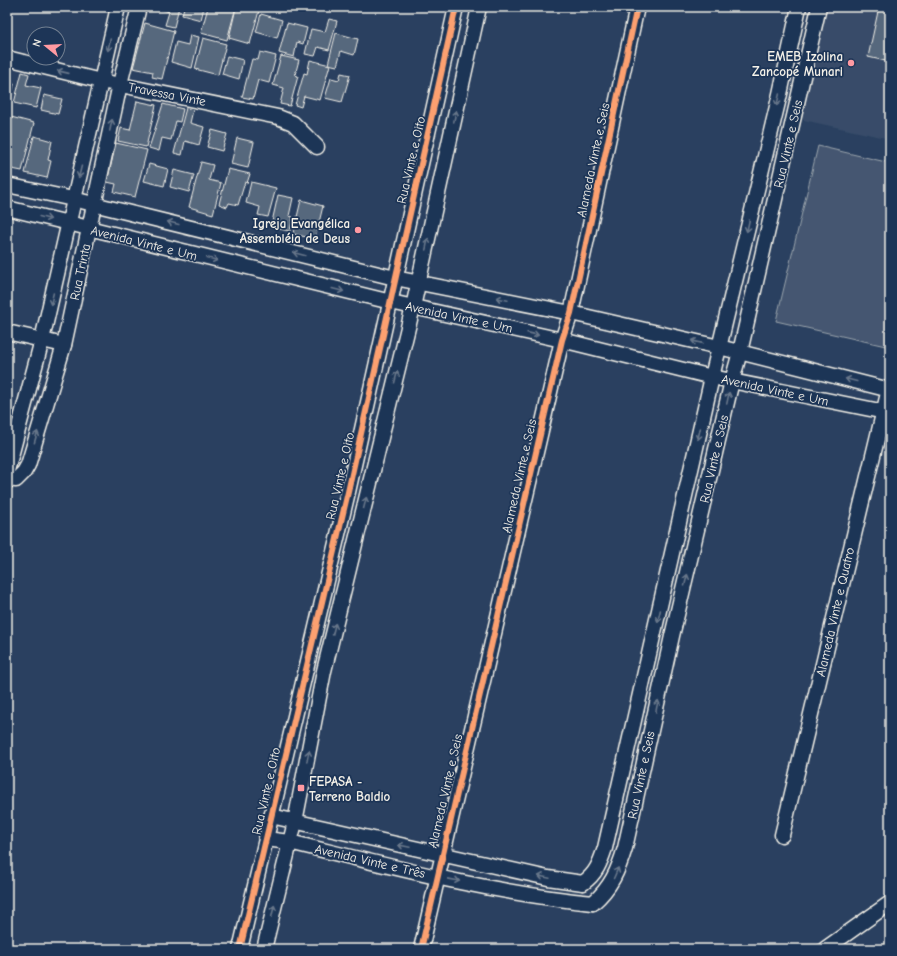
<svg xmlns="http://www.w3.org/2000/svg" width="897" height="956" viewBox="0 0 897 956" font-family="'Comic Neue',sans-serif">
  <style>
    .built { fill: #374c69 }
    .green { fill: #445771; stroke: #9ca4ac }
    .building { fill: #56677d; stroke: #f4f1e8 }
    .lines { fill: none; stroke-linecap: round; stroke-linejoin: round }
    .street-casing { stroke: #f4f1e8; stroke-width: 17 }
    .street { stroke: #1d3557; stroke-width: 14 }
    .cycleway-casing { stroke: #1d3557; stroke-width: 8 }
    .cycleway { stroke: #fca06f; stroke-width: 6 }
    .oneway { stroke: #68778a }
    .poi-dot { fill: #ff9aa2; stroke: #1d3557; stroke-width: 1.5 }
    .labels { text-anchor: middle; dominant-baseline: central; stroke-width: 3.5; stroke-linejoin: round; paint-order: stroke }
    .poi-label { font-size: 13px; font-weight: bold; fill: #f4f1e8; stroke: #1d3557; text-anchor: end }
    .street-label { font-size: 13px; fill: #f4f1e8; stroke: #1d3557 }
  </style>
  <rect width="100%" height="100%" fill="#2a4060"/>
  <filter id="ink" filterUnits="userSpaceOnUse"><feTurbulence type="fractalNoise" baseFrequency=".025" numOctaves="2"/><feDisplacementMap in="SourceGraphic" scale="8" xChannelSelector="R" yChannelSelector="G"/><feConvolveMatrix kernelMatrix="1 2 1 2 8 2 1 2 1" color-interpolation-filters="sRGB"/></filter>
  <g filter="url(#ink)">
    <path class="built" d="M 825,7 L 890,7 L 890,139 L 799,119 Z"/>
    <path class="green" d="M 818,146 L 890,163 L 890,347 L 776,321 Z"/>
    <g class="building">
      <path d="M 156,7 L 179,7 L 174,27 L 165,25 L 169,12 Z"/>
      <path d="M 184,7 L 204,7 L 201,20 L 182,15 Z"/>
      <path d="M 208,7 L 236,7 L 227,40 L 201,33 Z"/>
      <path d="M 244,7 L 260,7 L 250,44 L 229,38 L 236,8 L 243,10 Z"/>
      <path d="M 879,7 L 890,7 L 890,62 L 868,57 Z"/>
      <path d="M 261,14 L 282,20 L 277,38 L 256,32 Z"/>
      <path d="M 329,19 L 337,21 L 329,50 L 318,47 L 315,56 L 305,54 L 311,29 L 325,32 Z"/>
      <path d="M 145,23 L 174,31 L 162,79 L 152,77 L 153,72 L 133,68 Z"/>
      <path d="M 287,23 L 307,28 L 303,44 L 297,42 L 294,57 L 279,53 Z"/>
      <path d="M 336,33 L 358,39 L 354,55 L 341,51 L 337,66 L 328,64 Z"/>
      <path d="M 190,35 L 199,37 L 192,68 L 171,62 L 176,42 L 188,45 Z"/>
      <path d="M 203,38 L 226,44 L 218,75 L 195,69 Z"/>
      <path d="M 260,52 L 276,56 L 269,83 L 258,80 L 253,99 L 242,97 L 252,59 L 258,60 Z"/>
      <path d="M 227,56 L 243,60 L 239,79 L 222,74 Z"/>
      <path d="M 281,56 L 299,60 L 295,75 L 298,76 L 290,106 L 280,104 L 284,88 L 273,85 Z"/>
      <path d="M 310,60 L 330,65 L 320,100 L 304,96 L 301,107 L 295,105 L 304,73 L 307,74 Z"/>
      <path d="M 22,72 L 29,74 L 26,85 L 41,88 L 36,108 L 14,103 Z"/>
      <path d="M 341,73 L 350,75 L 342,102 L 325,98 L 331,78 L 339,80 Z"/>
      <path d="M 7,82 L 14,84 L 10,102 L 7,101 Z"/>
      <path d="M 44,95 L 62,99 L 58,114 L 41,110 Z"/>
      <path d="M 137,101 L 156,105 L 146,147 L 118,141 L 121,128 L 130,130 Z"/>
      <path d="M 163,104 L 183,109 L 180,122 L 176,121 L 171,140 L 162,138 L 159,151 L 149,148 Z"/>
      <path d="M 186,108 L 193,110 L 190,123 L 204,127 L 199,145 L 185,141 L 182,155 L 174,153 Z"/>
      <path d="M 11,117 L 34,123 L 22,171 L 7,168 L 7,134 Z"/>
      <path d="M 212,130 L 227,134 L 222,151 L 207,147 Z"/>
      <path d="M 34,136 L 52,141 L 48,160 L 51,161 L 47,178 L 25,173 Z"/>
      <path d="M 237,138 L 254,142 L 248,168 L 231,164 Z"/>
      <path d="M 116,143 L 147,150 L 135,197 L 114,192 L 116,184 L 107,182 Z"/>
      <path d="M 201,162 L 213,165 L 209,180 L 221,183 L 213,214 L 189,207 Z"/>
      <path d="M 149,164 L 168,169 L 164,186 L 144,181 Z"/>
      <path d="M 228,169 L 250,174 L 247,183 L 245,182 L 238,205 L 229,203 L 227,207 L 219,204 Z"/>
      <path d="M 174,170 L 194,175 L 189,192 L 170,187 Z"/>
      <path d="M 251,182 L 276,188 L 268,217 L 258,215 L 260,207 L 246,203 Z"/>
      <path d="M 278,195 L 293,198 L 289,216 L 293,217 L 290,231 L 279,229 L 280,223 L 272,222 Z"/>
      <path d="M 301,200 L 323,206 L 315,239 L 293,234 Z"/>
    </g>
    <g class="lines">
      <g class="street-casing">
        <g id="street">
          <path d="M 7,58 L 101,81 L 278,117 L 293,123 L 317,147"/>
          <path d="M 7,185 L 73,199 L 395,278 L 571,313 L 719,347 L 890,390"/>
          <path d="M 7,208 L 391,302 L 562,340 L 712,377 L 890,413"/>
          <path d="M 7,332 L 64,345"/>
          <path d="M 7,471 L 42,340 L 118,7"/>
          <path d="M 7,479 L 16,480 L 24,472 L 28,465 L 64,345 L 120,84 L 139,7"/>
          <path d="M 271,816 L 548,878 L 583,883"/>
          <path d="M 782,835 L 889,389"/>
          <path d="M 266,839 L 289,842 C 389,866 490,893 593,903"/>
          <path d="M 583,883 C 596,874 600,863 605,848 L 712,377 L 780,94 L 799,7"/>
          <path d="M 593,903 C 611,887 618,871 625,848 L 672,636 L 732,381 L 740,352 L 819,7"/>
          <path d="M 240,949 L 348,492 L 456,7"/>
          <path d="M 264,949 L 295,822 L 324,671 L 413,307 L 479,7"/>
          <path d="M 421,949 L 562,340 L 571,313 L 637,7"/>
          <path d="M 825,949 L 890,903"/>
        </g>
      </g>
      <use href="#street" class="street"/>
      <g class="cycleway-casing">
        <g id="cycleway">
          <path d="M 240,949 L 348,492 L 456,7"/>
          <path d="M 421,949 L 562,340 L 571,313 L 637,7"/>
        </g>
      </g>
      <use href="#cycleway" class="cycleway"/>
    </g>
    <defs><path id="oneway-shaft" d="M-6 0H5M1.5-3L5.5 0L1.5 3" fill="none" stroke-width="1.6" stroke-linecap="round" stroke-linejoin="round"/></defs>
    <g class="oneway">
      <use href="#oneway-shaft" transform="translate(109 45) rotate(102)"/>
      <use href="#oneway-shaft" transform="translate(63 72) rotate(-167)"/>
      <use href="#oneway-shaft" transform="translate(778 100) rotate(103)"/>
      <use href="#oneway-shaft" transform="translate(455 116) rotate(-78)"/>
      <use href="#oneway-shaft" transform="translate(111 125) rotate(-78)"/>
      <use href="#oneway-shaft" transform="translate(80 172) rotate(104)"/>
      <use href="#oneway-shaft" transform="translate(45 218) rotate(14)"/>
      <use href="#oneway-shaft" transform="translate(173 223) rotate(-166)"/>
      <use href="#oneway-shaft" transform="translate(748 226) rotate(103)"/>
      <use href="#oneway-shaft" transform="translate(427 244) rotate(-78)"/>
      <use href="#oneway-shaft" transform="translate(299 254) rotate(-166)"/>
      <use href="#oneway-shaft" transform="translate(212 259) rotate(14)"/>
      <use href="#oneway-shaft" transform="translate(338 290) rotate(14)"/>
      <use href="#oneway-shaft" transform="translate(52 299) rotate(103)"/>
      <use href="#oneway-shaft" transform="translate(502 299) rotate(-168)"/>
      <use href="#oneway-shaft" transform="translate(533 334) rotate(13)"/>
      <use href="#oneway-shaft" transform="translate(697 342) rotate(-167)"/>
      <use href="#oneway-shaft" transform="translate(396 377) rotate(-76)"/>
      <use href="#oneway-shaft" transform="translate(851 380) rotate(-166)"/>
      <use href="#oneway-shaft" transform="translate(728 398) rotate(-78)"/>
      <use href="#oneway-shaft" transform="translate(699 434) rotate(103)"/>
      <use href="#oneway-shaft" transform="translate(36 437) rotate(-74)"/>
      <use href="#oneway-shaft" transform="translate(365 503) rotate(-76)"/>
      <use href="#oneway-shaft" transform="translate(686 580) rotate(-76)"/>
      <use href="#oneway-shaft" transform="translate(659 616) rotate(103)"/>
      <use href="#oneway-shaft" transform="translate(334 629) rotate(-76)"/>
      <use href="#oneway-shaft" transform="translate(657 706) rotate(-78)"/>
      <use href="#oneway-shaft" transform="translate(308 756) rotate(-79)"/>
      <use href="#oneway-shaft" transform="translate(404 846) rotate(-168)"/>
      <use href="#oneway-shaft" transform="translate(616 873) rotate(-66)"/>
      <use href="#oneway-shaft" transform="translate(544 877) rotate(-168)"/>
      <use href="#oneway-shaft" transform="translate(454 880) rotate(11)"/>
      <use href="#oneway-shaft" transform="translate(273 911) rotate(-77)"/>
    </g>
  </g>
  <g class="poi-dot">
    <circle cx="851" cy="63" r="4"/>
    <circle cx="358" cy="230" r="4"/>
    <rect x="297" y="784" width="8" height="8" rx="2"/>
  </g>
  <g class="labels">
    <g class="poi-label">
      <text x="843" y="56">EMEB Izolina<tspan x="843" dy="15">Zancopé Munari</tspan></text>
      <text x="350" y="223">Igreja Evangélica<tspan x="350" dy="15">Assembléia de Deus</tspan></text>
      <text x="309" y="781" text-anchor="start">FEPASA -<tspan x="309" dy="15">Terreno Baldio</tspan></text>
    </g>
    <g class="street-label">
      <text transform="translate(167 94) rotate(11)">Travessa Vinte</text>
      <text transform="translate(788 144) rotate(-77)">Rua Vinte e Seis</text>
      <text transform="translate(411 160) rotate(-77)">Rua Vinte e Oito</text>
      <text transform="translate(593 160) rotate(-78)">Alameda Vinte e Seis</text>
      <text transform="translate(144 243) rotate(14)">Avenida Vinte e Um</text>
      <text transform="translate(80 272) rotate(-78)">Rua Trinta</text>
      <text transform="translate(459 317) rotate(12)">Avenida Vinte e Um</text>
      <text transform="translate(775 390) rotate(12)">Avenida Vinte e Um</text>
      <text transform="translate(714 459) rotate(-77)">Rua Vinte e Seis</text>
      <text transform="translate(340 476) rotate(-77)">Rua Vinte e Oito</text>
      <text transform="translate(519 476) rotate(-77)">Alameda Vinte e Seis</text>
      <text transform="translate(835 612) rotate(-77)">Alameda Vinte e Quatro</text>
      <text transform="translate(641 775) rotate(-78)">Rua Vinte e Seis</text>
      <text transform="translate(266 791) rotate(-77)">Rua Vinte e Oito</text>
      <text transform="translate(445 791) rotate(-77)">Alameda Vinte e Seis</text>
      <text transform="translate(370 861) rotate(13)">Avenida Vinte e Três</text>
    </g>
  </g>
  <rect width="897" height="956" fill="none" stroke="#1d3557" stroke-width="24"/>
  <rect x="12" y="12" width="873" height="932" fill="none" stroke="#f4f1e8" stroke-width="1.5" filter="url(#ink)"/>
  <g transform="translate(46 46) rotate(288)"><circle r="19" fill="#1d3557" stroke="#738091"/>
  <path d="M0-3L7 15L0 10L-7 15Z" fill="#ff9aa2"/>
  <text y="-6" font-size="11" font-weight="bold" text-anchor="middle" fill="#f4f1e8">N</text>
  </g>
</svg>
